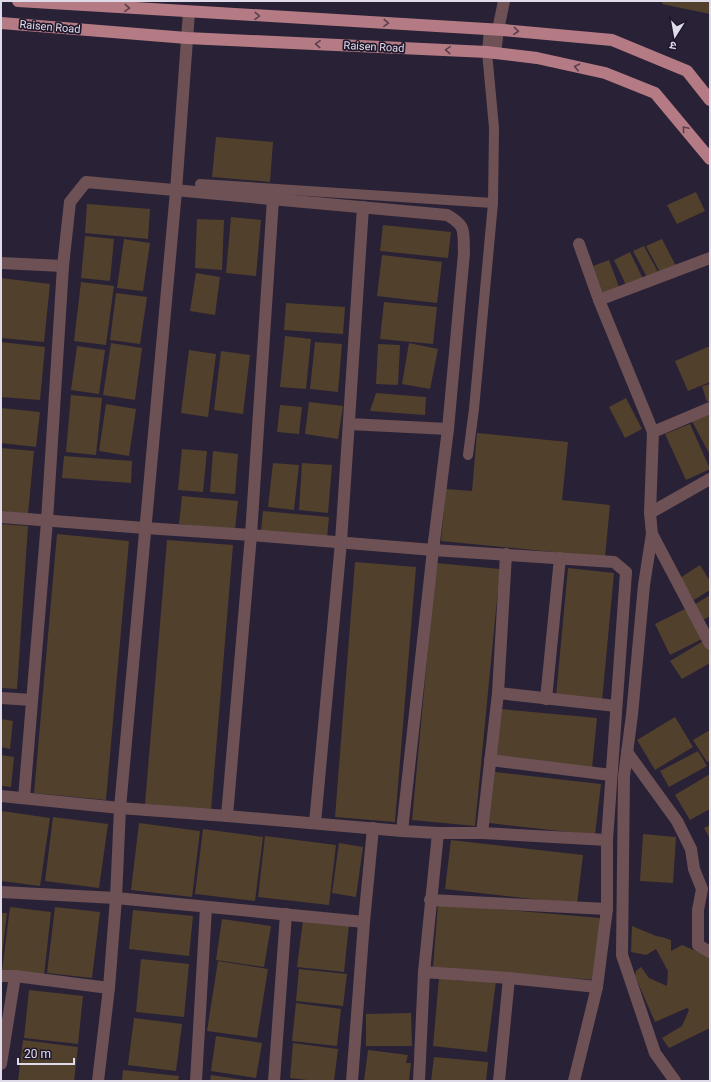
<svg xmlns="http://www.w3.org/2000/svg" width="711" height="1082" viewBox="0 0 711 1082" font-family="Roboto,'Noto Sans Devanagari',sans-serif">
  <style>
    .building { fill: #51402c }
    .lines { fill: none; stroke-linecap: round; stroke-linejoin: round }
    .lane { stroke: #6d5155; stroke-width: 10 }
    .street { stroke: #6d5155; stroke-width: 12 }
    .primary { stroke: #b57b84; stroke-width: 12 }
    .oneway { stroke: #5b3f4f }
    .labels { text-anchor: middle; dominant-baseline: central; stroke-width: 3.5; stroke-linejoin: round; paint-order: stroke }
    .street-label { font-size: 11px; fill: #e0dbe9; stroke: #1f172b }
  </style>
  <rect width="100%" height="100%" fill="#292135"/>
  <g class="building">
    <path d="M 663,1 L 710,1 L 710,14 L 662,4 Z"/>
    <path d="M 216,137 L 273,142 L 270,182 L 212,177 Z"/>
    <path d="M 696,192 L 705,211 L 677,224 L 667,205 Z"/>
    <path d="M 87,204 L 150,209 L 148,239 L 85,233 Z"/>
    <path d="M 231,217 L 261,220 L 256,276 L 226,273 Z"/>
    <path d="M 197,219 L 224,220 L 222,270 L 195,268 Z"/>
    <path d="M 383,225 L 451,232 L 448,258 L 380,251 Z"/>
    <path d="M 85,236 L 114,239 L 110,281 L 81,278 Z"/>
    <path d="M 124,239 L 150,243 L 143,291 L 117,288 Z"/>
    <path d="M 662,239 L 676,266 L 661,274 L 646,246 Z"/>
    <path d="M 644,246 L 659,274 L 648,279 L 633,251 Z"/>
    <path d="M 630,252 L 643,279 L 627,287 L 614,260 Z"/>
    <path d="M 382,255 L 442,262 L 437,303 L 377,296 Z"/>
    <path d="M 609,260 L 619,287 L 603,293 L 593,266 Z"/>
    <path d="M 196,273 L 220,277 L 215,315 L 190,311 Z"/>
    <path d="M 1,278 L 50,284 L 44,342 L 1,338 Z"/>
    <path d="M 81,282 L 114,286 L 106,345 L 74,341 Z"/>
    <path d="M 116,293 L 147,297 L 140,344 L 110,340 Z"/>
    <path d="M 384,302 L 437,307 L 433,344 L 380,339 Z"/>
    <path d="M 286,303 L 345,307 L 343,334 L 284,330 Z"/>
    <path d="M 285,336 L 311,339 L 306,389 L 280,387 Z"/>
    <path d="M 1,342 L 45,347 L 40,400 L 1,397 Z"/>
    <path d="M 315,342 L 342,344 L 338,392 L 310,389 Z"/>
    <path d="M 111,343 L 142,348 L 135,400 L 103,395 Z"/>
    <path d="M 409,343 L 438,349 L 430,389 L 402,384 Z"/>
    <path d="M 378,344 L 400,345 L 398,385 L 376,384 Z"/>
    <path d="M 77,346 L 105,350 L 99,394 L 71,390 Z"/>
    <path d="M 710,346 L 710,382 L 688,391 L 675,361 Z"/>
    <path d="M 189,350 L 216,354 L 208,417 L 181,413 Z"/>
    <path d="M 221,351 L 250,355 L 243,414 L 214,410 Z"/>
    <path d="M 710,384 L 710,401 L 707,402 L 702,386 Z"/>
    <path d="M 376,393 L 426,397 L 425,415 L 370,411 Z"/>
    <path d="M 71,395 L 102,398 L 96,455 L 66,452 Z"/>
    <path d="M 626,398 L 642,429 L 625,438 L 609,407 Z"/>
    <path d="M 309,402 L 343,406 L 338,439 L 305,434 Z"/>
    <path d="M 106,404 L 136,409 L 129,456 L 99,451 Z"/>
    <path d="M 280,405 L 302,407 L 299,434 L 277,432 Z"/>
    <path d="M 1,408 L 40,412 L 36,447 L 1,443 Z"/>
    <path d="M 710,412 L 710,455 L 692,421 Z"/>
    <path d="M 690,424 L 710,469 L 686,480 L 665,434 Z"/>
    <path d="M 477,433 L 568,442 L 562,500 L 610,505 L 605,557 L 441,541 L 446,489 L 472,491 Z"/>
    <path d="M 1,448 L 34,451 L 28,514 L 1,511 Z"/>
    <path d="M 182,449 L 207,451 L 203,492 L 178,490 Z"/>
    <path d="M 213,451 L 238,454 L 235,494 L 210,492 Z"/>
    <path d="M 64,456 L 132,461 L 131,483 L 62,478 Z"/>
    <path d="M 273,463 L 299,465 L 294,510 L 268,507 Z"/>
    <path d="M 302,463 L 332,465 L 328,513 L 299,510 Z"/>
    <path d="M 182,496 L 238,501 L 235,530 L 179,524 Z"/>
    <path d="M 263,511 L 329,517 L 327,538 L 261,531 Z"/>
    <path d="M 1,524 L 28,526 L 17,689 L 1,688 Z"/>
    <path d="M 57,534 L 129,541 L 106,800 L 34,793 Z"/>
    <path d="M 167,540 L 233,545 L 211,810 L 145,804 Z"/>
    <path d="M 355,562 L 416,567 L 395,822 L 335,817 Z"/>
    <path d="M 436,563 L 500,569 L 475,826 L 412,820 Z"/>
    <path d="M 700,565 L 710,581 L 710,590 L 694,600 L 680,578 Z"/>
    <path d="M 568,568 L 614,573 L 602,701 L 556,696 Z"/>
    <path d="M 710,595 L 710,616 L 703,620 L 694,605 Z"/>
    <path d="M 689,607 L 704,638 L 670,655 L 655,624 Z"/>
    <path d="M 705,640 L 710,649 L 710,663 L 682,679 L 670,661 Z"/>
    <path d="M 501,709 L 597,718 L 592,768 L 496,759 Z"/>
    <path d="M 675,717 L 693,747 L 655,770 L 637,740 Z"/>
    <path d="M 1,719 L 13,721 L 10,749 L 1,747 Z"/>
    <path d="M 710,730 L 710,761 L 707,762 L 693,740 Z"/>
    <path d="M 698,751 L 707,766 L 669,787 L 660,771 Z"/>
    <path d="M 1,755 L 14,757 L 11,787 L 1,786 Z"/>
    <path d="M 495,772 L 601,784 L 595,835 L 489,823 Z"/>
    <path d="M 710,774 L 710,809 L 690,820 L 675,795 Z"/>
    <path d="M 2,811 L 50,818 L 40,886 L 1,881 Z"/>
    <path d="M 53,817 L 108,824 L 99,888 L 45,881 Z"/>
    <path d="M 139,823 L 200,831 L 192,897 L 131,890 Z"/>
    <path d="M 710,825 L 710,839 L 704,828 Z"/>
    <path d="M 203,829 L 263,837 L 255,901 L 195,894 Z"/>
    <path d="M 643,834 L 676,837 L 673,883 L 640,881 Z"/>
    <path d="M 265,836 L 336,845 L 329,905 L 258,897 Z"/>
    <path d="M 451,840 L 583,855 L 577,904 L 445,889 Z"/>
    <path d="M 339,843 L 363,847 L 356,897 L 332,893 Z"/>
    <path d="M 438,904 L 600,918 L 595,980 L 433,967 Z"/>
    <path d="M 10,907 L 51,912 L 44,976 L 2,971 Z"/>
    <path d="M 55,907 L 100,912 L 92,978 L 47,973 Z"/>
    <path d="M 133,910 L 193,916 L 189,956 L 129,949 Z"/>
    <path d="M 1,913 L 7,913 L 2,955 L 1,955 Z"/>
    <path d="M 222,919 L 271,926 L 264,967 L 216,960 Z"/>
    <path d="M 303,920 L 349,925 L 344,972 L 297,967 Z"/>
    <path d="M 632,926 L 656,936 L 662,937 L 671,940 L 671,951 L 682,945 L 710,957 L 710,1028 L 669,1048 L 662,1038 L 682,1026 L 689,1010 L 687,1008 L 655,1022 L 635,976 L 636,971 L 641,967 L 649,978 L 667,986 L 668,971 L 656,949 L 646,955 L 631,952 Z"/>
    <path d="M 141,959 L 189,964 L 184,1017 L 136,1012 Z"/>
    <path d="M 218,961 L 268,969 L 257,1038 L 207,1031 Z"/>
    <path d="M 299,969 L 347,974 L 343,1006 L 296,1001 Z"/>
    <path d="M 464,977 L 496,981 L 487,1052 L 433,1046 L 439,978 L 463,981 Z"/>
    <path d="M 29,990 L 83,996 L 78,1044 L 24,1038 Z"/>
    <path d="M 296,1003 L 341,1009 L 337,1046 L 292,1041 Z"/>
    <path d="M 411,1013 L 412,1046 L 366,1046 L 366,1014 Z"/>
    <path d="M 134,1018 L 182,1024 L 176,1071 L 128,1065 Z"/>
    <path d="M 216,1036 L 262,1043 L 256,1078 L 211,1071 Z"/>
    <path d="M 23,1040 L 78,1047 L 74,1081 L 18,1081 Z"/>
    <path d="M 293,1043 L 338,1049 L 334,1081 L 316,1081 L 290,1078 Z"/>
    <path d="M 368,1050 L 408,1055 L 406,1063 L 411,1063 L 409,1081 L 364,1081 Z"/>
    <path d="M 434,1057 L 488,1062 L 486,1081 L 431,1081 Z"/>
    <path d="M 123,1070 L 179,1076 L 178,1081 L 122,1081 Z"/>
    <path d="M 211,1075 L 244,1080 L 244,1081 L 210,1081 Z"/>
  </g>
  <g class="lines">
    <g class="lane">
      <path d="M 200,184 L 493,203"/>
      <path d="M 468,455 L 474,409 L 493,203 L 494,128 L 487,52 L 489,29"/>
    </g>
    <g class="street">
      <path d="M 495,53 L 498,30 L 504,1"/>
      <path d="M 579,244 L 599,300 L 653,432 L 710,408"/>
      <path d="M 1,263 L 63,266"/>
      <path d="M 599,300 L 710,258"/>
      <path d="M 349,424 L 448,429"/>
      <path d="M 710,479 L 650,513 L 652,534 L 710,644"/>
      <path d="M 650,513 L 653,432"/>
      <path d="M 1,517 L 145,528 L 251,535 L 433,550 L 614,562 L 626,572 L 607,840 L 607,909 L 597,987 L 574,1081"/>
      <path d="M 652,534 L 644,585 L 632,715 L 624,776 L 622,955 L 655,1053 L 675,1081"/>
      <path d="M 498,693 L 616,706"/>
      <path d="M 1,698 L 32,700"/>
      <path d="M 546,699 L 560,558"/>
      <path d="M 627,752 L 677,821 L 691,849 L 694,869 L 702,889 L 698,910 L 698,945 L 710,952"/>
      <path d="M 490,760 L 611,775"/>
      <path d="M 1,796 L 120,808 L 227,816 L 402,831 L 438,833 L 482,833 L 607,840"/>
      <path d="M 24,798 L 47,521 L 63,266 L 70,202 L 86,182 L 447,215 C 467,226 463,231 464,253 L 448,429 L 433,550 L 402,831"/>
      <path d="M 227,816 L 251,535 L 273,199"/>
      <path d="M 315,823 L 341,542 L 363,207"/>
      <path d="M 482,833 L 498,693 L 506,554"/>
      <path d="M 1,892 L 116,898 L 364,922"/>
      <path d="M 430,900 L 607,909"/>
      <path d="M 424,972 L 509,978 L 597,987"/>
      <path d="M 1,976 L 15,976 L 109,988"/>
      <path d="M 1,1064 L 15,976"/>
      <path d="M 98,1081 L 109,988 L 116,898 L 120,808 L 176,191 L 189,12"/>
      <path d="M 196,1081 L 206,907"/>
      <path d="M 274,1081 L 286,914"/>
      <path d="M 352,1081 L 364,922 L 373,828"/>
      <path d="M 419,1081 L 424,972 L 438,833"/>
      <path d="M 499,1081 L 509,978"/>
    </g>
    <g class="primary">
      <path d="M 18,1 L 503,30 L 612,40 L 687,71 L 710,100"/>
      <path d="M 1,23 L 187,38 L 487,52 L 537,58 L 605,73 L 655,93 L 710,159"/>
    </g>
  </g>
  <defs><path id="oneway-chevron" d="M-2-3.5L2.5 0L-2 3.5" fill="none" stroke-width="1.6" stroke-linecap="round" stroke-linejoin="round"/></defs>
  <g class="oneway">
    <use href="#oneway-chevron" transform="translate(127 8) rotate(3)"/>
    <use href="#oneway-chevron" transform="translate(257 16) rotate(3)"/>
    <use href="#oneway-chevron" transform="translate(386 23) rotate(3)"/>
    <use href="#oneway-chevron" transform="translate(516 31) rotate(5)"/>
    <use href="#oneway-chevron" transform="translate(318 44) rotate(-177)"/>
    <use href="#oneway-chevron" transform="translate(448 50) rotate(-177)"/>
    <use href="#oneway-chevron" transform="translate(577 67) rotate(-168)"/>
    <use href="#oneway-chevron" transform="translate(685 129) rotate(-130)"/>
  </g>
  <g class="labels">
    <g class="street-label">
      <text transform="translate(50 27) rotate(5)">Raisen Road</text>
      <text transform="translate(374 47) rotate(3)">Raisen Road</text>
    </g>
  </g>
  <rect width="711" height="1082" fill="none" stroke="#e0dbe9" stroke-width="4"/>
  <g transform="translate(675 36) rotate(191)" stroke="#1f172b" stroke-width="3" paint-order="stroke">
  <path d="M0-3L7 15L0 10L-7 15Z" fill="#e0dbe9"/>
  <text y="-6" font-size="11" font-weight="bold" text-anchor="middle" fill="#e0dbe9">उ</text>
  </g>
  <path d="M18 1058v6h56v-6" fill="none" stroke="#e0dbe9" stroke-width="2"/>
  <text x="24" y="1058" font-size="12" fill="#e0dbe9" stroke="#1f172b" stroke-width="3" paint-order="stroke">20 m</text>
</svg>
